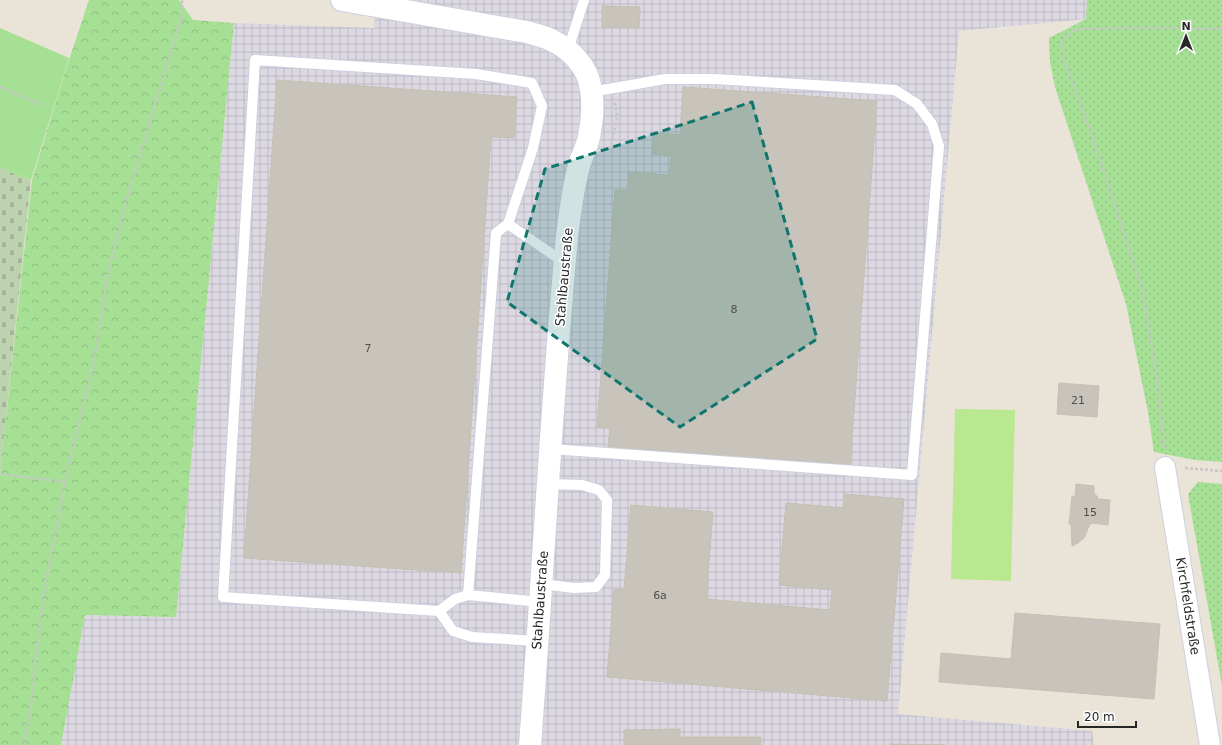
<svg xmlns="http://www.w3.org/2000/svg" width="1222" height="745" viewBox="0 0 1222 745" font-family="'DejaVu Sans',sans-serif">
  <style>
    .industrial { fill: url(#industrial-grid) }
    .grass { fill: url(#grass-dots) }
    .forest { fill: url(#forest-crowns) }
    .cemetery { fill: url(#cemetery-stones) }
    .garden { fill: #a6e095 }
    .pitch { fill: #b9e890 }
    .building { fill: #c8c3bb; stroke: #c4c0b2 }
    .lines { fill: none; stroke-linecap: round; stroke-linejoin: round }
    .service-casing { stroke: #cecfe0; stroke-width: 12 }
    .minor-casing { stroke: #cecfe0; stroke-width: 22 }
    .tertiary-casing { stroke: #cecfe0; stroke-width: 24 }
    .path { stroke: #c7c7c7; stroke-width: 2.5; stroke-dasharray: 3 2; stroke-linecap: butt }
    .service { stroke: #fff; stroke-width: 10 }
    .minor { stroke: #fff; stroke-width: 20 }
    .tertiary { stroke: #fff; stroke-width: 22 }
    .marked { fill: #0f766e; fill-opacity: 0.2; stroke: #0f766e; stroke-width: 3; stroke-dasharray: 8 5; stroke-linejoin: round }
    .labels { text-anchor: middle; dominant-baseline: central; stroke-width: 3; stroke-linejoin: round; paint-order: stroke }
    .number-label { font-size: 11px; fill: #4f4e4c }
    .street-label { font-size: 13px; fill: #272727; stroke: #fff }
  </style>
  <defs>
    <pattern id="industrial-grid" width="8" height="8" patternUnits="userSpaceOnUse"><rect width="8" height="8" fill="#dcd9e2"/><path d="M0 4h8M4 0v8" fill="none" stroke="#bdbac2"/></pattern>
    <pattern id="grass-dots" width="8" height="8" patternUnits="userSpaceOnUse"><rect width="8" height="8" fill="#a6e095"/><path d="M2 2h.1M6 6h.1" fill="none" stroke="#8fc080" stroke-width="1.8" stroke-linecap="round"/></pattern>
    <pattern id="forest-crowns" width="20" height="18" patternUnits="userSpaceOnUse"><rect width="20" height="18" fill="#a6e095"/><path d="M2 6a3 3 0 1 1 6 0M12 15a3 3 0 1 1 6 0" fill="none" stroke="#8fc080"/></pattern>
    <pattern id="cemetery-stones" width="16" height="16" patternUnits="userSpaceOnUse"><rect width="16" height="16" fill="#bdd3b0"/><path d="M2 7V4a2 2 0 0 1 4 0v3zM10 15v-3a2 2 0 0 1 4 0v3z" fill="#a2b597"/></pattern>
  </defs>
  <rect width="100%" height="100%" fill="#eae4d8"/>
  <path class="industrial" d="M 376,0 L 1087,0 L 1087,19 L 959,31 L 898,714 L 1092,731 L 1094,745 L 61,745 L 85,615 L 176,617 L 234,23 L 374,28 Z"/>
  <g class="grass">
    <path d="M 1087,0 L 1222,0 L 1222,462 L 1195,460 L 1154,452 L 1148,412 L 1126,304 L 1055,87 L 1050,62 L 1049,38 L 1086,19 Z"/>
    <path d="M 1198,482 L 1222,484 L 1222,686 L 1188,494 Z"/>
  </g>
  <path class="forest" d="M 89,0 L 179,0 L 193,20 L 234,23 L 176,617 L 85,615 L 61,745 L 0,745 L 0,472 L 32,180 L 65,72 Z"/>
  <path class="cemetery" d="M 0,168 L 31,180 L 0,472 Z"/>
  <path class="garden" d="M 0,28 L 69,58 L 31,180 L 0,168 Z"/>
  <path class="pitch" d="M 955,409 L 1015,410 L 1011,581 L 951,579 Z"/>
  <g class="building">
    <path d="M 602,6 L 640,7 L 639,28 L 602,27 Z"/>
    <path d="M 277,80 L 517,97 L 514,138 L 491,137 L 461,573 L 244,558 Z"/>
    <path d="M 683,87 L 877,101 L 850,465 L 608,447 L 610,428 L 597,427 L 615,190 L 627,190 L 629,172 L 669,175 L 671,156 L 652,154 L 654,133 L 680,135 Z"/>
    <path d="M 1059,383 L 1099,386 L 1097,417 L 1057,414 Z"/>
    <path d="M 1076,484 L 1094,486 L 1094,494 L 1097,496 L 1098,499 L 1110,500 L 1108,525 L 1092,523 L 1089,526 L 1084,538 L 1078,543 L 1072,546 L 1071,524 L 1069,524 L 1072,496 L 1075,497 Z"/>
    <path d="M 844,494 L 904,499 L 887,701 L 607,677 L 614,589 L 624,590 L 631,505 L 713,512 L 706,599 L 830,610 L 832,590 L 779,585 L 786,503 L 843,508 Z"/>
    <path d="M 1015,613 L 1160,624 L 1154,699 L 939,682 L 941,653 L 1011,659 Z"/>
    <path d="M 680,729 L 680,737 L 761,737 L 761,745 L 624,745 L 624,730 Z"/>
    <path d="M 890,744 L 945,745 L 890,745 Z"/>
  </g>
  <g class="lines">
    <g class="service-casing">
      <g id="service">
        <path d="M 568,50 L 584,0"/>
        <path d="M 551,449 L 912,475 L 939,146 L 932,124 L 917,104 L 895,90 L 715,79 L 665,79 L 591,92"/>
        <path d="M 542,584 L 574,588 L 596,587 L 605,575 L 607,500 L 599,490 L 582,485 L 548,484"/>
        <path d="M 468,595 L 496,233 L 508,224"/>
        <path d="M 540,602 L 468,595 L 455,599 L 439,611 L 223,597 L 255,60 L 476,74 L 532,83 L 542,106 L 533,148 L 508,224 L 565,263"/>
        <path d="M 439,611 L 453,631 L 472,637 L 538,641"/>
      </g>
    </g>
    <g class="minor-casing">
      <path id="minor" d="M 1165,467 L 1210,745"/>
    </g>
    <g class="tertiary-casing">
      <path id="tertiary" d="M 342,0 L 527,32 C 536,35 547,37 555,42 C 571,50 587,67 590,85 C 594,100 592,122 589,137 C 587,146 583,154 580,162 C 573,187 570,211 567,237 C 551,406 543,576 530,745"/>
    </g>
    <g class="path">
      <path d="M 0,87 L 43,105"/>
      <path d="M 608,149 L 611,145 L 617,118 L 615,103"/>
      <path d="M 1164,448 L 1157,379 L 1143,292 L 1095,144 L 1062,54 L 1062,41 L 1070,32 L 1079,29 L 1132,28 L 1222,29"/>
      <path d="M 1185,468 L 1222,471"/>
      <path d="M 0,474 L 65,482"/>
      <path d="M 24,745 L 31,706 L 36,656 L 44,591 L 65,482 L 93,366 L 109,268 L 124,208 L 182,15 L 182,0"/>
    </g>
    <use href="#service" class="service"/>
    <use href="#minor" class="minor"/>
    <use href="#tertiary" class="tertiary"/>
  </g>
  <path class="marked" d="M 752,102 L 817,339 L 680,427 L 507,302 L 545,169 Z"/>
  <g class="labels">
    <g class="number-label">
      <text x="734" y="309">8</text>
      <text x="368" y="348">7</text>
      <text x="1078" y="400">21</text>
      <text x="1090" y="512">15</text>
      <text x="660" y="595">6a</text>
    </g>
    <g class="street-label">
      <text transform="translate(564 277) rotate(-85)">Stahlbaustraße</text>
      <text transform="translate(540 600) rotate(-86)">Stahlbaustraße</text>
      <text transform="translate(1188 606) rotate(81)">Kirchfeldstraße</text>
    </g>
  </g>
  <g transform="translate(1186 36)" stroke="#ffffff" stroke-width="3" paint-order="stroke">
  <path d="M0-3L7 15L0 10L-7 15Z" fill="#272727"/>
  <text y="-6" font-size="11" font-weight="bold" text-anchor="middle" fill="#272727">N</text>
  </g>
  <path d="M1078 721v6h58v-6" fill="none" stroke="#272727" stroke-width="2"/>
  <text x="1084" y="721" font-size="12" fill="#272727" stroke="#ffffff" stroke-width="3" paint-order="stroke">20 m</text>
</svg>
